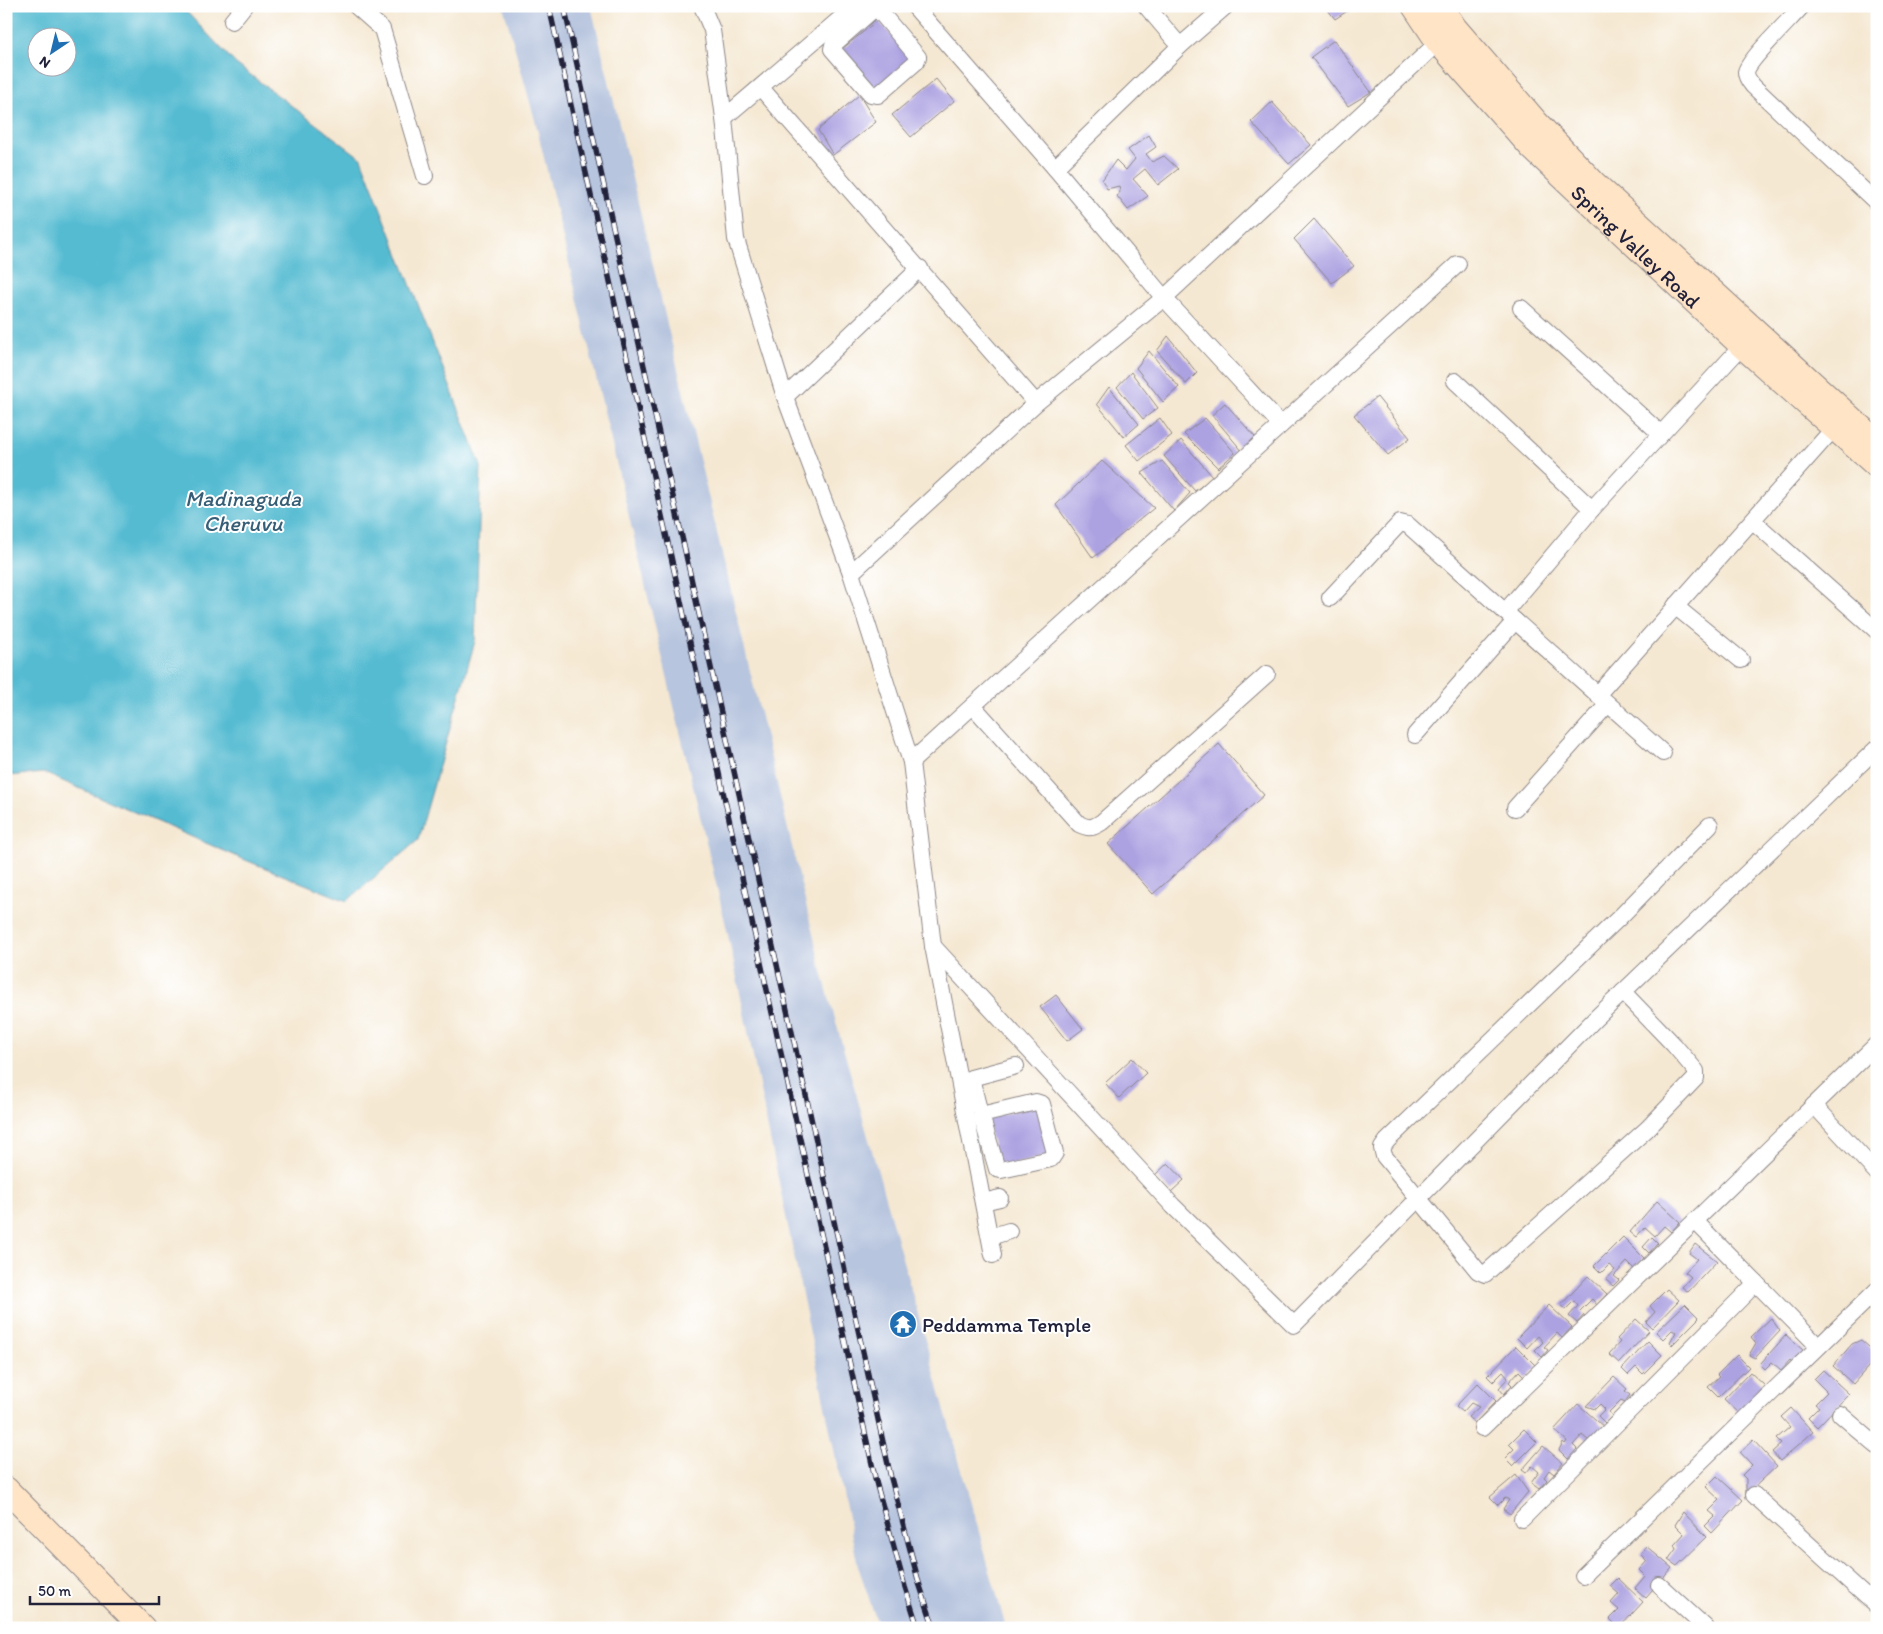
<svg xmlns="http://www.w3.org/2000/svg" width="1883" height="1634" viewBox="0 0 1883 1634" font-family="Itim,sans-serif">
  <style>
    .industrial { fill: #b7c5de }
    .water { fill: #54bbd1; stroke: #3b6e86; fill-rule: evenodd }
    .building { fill: #aca1e1 }
    .lines { fill: none; stroke-linecap: round; stroke-linejoin: round }
    .street-casing { stroke: #8c8586; stroke-width: 18 }
    .secondary-casing { stroke: #8c8586; stroke-width: 26 }
    .street { stroke: #fff; stroke-width: 16 }
    .secondary { stroke: #ffe4c6; stroke-width: 24 }
    .rail-casing { stroke: #22223b; stroke-width: 5.5 }
    .rail { stroke: #fff; stroke-width: 4; stroke-dasharray: 11; stroke-linecap: butt }
    .labels { text-anchor: middle; dominant-baseline: central; stroke-width: 4; stroke-linejoin: round; paint-order: stroke }
    .street-label { font-size: 21px; fill: #22223b; stroke: #fff }
    .poi-label { font-size: 21px; fill: #22223b; stroke: #fff; text-anchor: start }
    .water-label { font-size: 22px; font-style: italic; fill: #365f77; stroke: #fff }
  </style>
  <rect width="100%" height="100%" fill="#fff"/>
  <filter id="ink" filterUnits="userSpaceOnUse"><feTurbulence type="fractalNoise" baseFrequency=".02" numOctaves="2"/><feDisplacementMap in="SourceGraphic" scale="10" xChannelSelector="R" yChannelSelector="G"/><feConvolveMatrix kernelMatrix="1 2 1 2 8 2 1 2 1" color-interpolation-filters="sRGB"/></filter>
  <filter id="wash" filterUnits="userSpaceOnUse"><feTurbulence type="fractalNoise" baseFrequency=".0096" numOctaves="4" result="noise"/><feDisplacementMap in="SourceGraphic" scale="20" xChannelSelector="R" yChannelSelector="G"/><feGaussianBlur stdDeviation="1.12" result="paint"/><feColorMatrix in="noise" values="0 0 0 0 0 0 0 0 0 0 0 0 0 0 0 0 0 1.4 0 .05"/><feComposite in="paint" operator="in"/></filter>
  <g filter="url(#wash)">
    <rect width="100%" height="100%" fill="#f5e8d2"/>
    <path class="industrial" d="M 503,6 L 591,6 L 823,976 L 1006,1628 L 879,1628 L 858,1566 L 727,930 L 535,120 Z"/>
    <path class="water" d="M 6,6 L 181,6 L 236,64 L 361,158 L 481,466 L 475,641 L 418,840 L 347,901 L 243,859 L 44,773 L 6,776 ZM 38,38 L 68,38 L 68,68 L 38,68 Z"/>
    <g id="blocks">
      <g class="building">
        <path d="M 1325,6 L 1355,6 L 1335,19 Z"/>
        <path d="M 878,20 L 912,58 L 874,91 L 837,53 Z"/>
        <path d="M 1334,40 L 1371,92 L 1348,106 L 1311,57 Z"/>
        <path d="M 936,79 L 954,101 L 911,137 L 892,115 Z"/>
        <path d="M 859,95 L 876,122 L 833,155 L 818,130 Z"/>
        <path d="M 1272,102 L 1311,145 L 1289,164 L 1251,122 Z"/>
        <path d="M 1149,135 L 1156,147 L 1146,154 L 1152,162 L 1164,156 L 1178,169 L 1158,185 L 1145,169 L 1133,179 L 1148,196 L 1128,210 L 1117,196 L 1120,192 L 1119,186 L 1107,189 L 1102,180 L 1116,160 L 1126,170 L 1135,159 L 1128,150 Z"/>
        <path d="M 1314,219 L 1354,266 L 1332,283 L 1294,239 Z"/>
        <path d="M 1168,336 L 1197,373 L 1186,384 L 1157,351 Z"/>
        <path d="M 1149,351 L 1179,387 L 1163,402 L 1136,368 Z"/>
        <path d="M 1131,372 L 1158,408 L 1143,419 L 1117,387 Z"/>
        <path d="M 1109,387 L 1139,424 L 1124,437 L 1097,404 Z"/>
        <path d="M 1377,397 L 1410,438 L 1388,455 L 1354,415 Z"/>
        <path d="M 1225,403 L 1255,437 L 1243,452 L 1212,415 Z"/>
        <path d="M 1160,418 L 1172,435 L 1139,461 L 1126,445 Z"/>
        <path d="M 1205,418 L 1235,453 L 1218,468 L 1184,434 Z"/>
        <path d="M 1181,440 L 1213,477 L 1195,491 L 1164,456 Z"/>
        <path d="M 1102,461 L 1154,508 L 1093,558 L 1056,505 Z"/>
        <path d="M 1162,461 L 1190,493 L 1174,511 L 1142,473 Z"/>
        <path d="M 1219,744 L 1264,795 L 1153,894 L 1108,844 Z"/>
        <path d="M 1056,995 L 1083,1029 L 1067,1041 L 1040,1007 Z"/>
        <path d="M 1132,1058 L 1146,1073 L 1119,1098 L 1105,1083 Z"/>
        <path d="M 1038,1104 L 1052,1155 L 999,1168 L 986,1119 Z"/>
        <path d="M 1168,1163 L 1184,1180 L 1171,1192 L 1155,1175 Z"/>
        <path d="M 1657,1201 L 1680,1222 L 1671,1232 L 1664,1226 L 1655,1236 L 1645,1227 L 1636,1237 L 1630,1232 Z"/>
        <path d="M 1623,1237 L 1644,1258 L 1634,1269 L 1627,1262 L 1614,1276 L 1619,1280 L 1613,1286 L 1606,1280 L 1615,1270 L 1609,1265 L 1601,1273 L 1594,1266 Z"/>
        <path d="M 1652,1237 L 1658,1243 L 1649,1253 L 1643,1247 Z"/>
        <path d="M 1695,1244 L 1717,1261 L 1688,1292 L 1682,1287 L 1691,1277 L 1685,1272 L 1697,1259 L 1689,1253 Z"/>
        <path d="M 1588,1276 L 1607,1294 L 1597,1305 L 1592,1299 L 1580,1311 L 1584,1315 L 1577,1323 L 1569,1316 L 1578,1306 L 1574,1301 L 1566,1309 L 1561,1305 Z"/>
        <path d="M 1667,1289 L 1679,1300 L 1652,1328 L 1646,1322 L 1655,1312 L 1650,1306 Z"/>
        <path d="M 1685,1304 L 1699,1318 L 1672,1345 L 1670,1343 L 1676,1332 L 1672,1330 L 1663,1339 L 1656,1332 Z"/>
        <path d="M 1549,1305 L 1572,1327 L 1562,1338 L 1557,1333 L 1544,1347 L 1548,1350 L 1542,1357 L 1535,1350 L 1543,1342 L 1538,1336 L 1527,1348 L 1517,1338 Z"/>
        <path d="M 1771,1318 L 1780,1331 L 1755,1358 L 1749,1355 L 1756,1343 L 1751,1337 Z"/>
        <path d="M 1636,1319 L 1649,1331 L 1619,1363 L 1609,1354 L 1620,1342 L 1617,1339 Z"/>
        <path d="M 1786,1335 L 1805,1352 L 1794,1364 L 1790,1360 L 1781,1370 L 1772,1362 L 1765,1369 L 1760,1364 Z"/>
        <path d="M 1861,1340 L 1877,1354 L 1877,1357 L 1853,1384 L 1833,1366 L 1852,1344 Z"/>
        <path d="M 1648,1341 L 1662,1355 L 1643,1374 L 1636,1367 L 1628,1375 L 1622,1369 Z"/>
        <path d="M 1516,1346 L 1537,1367 L 1526,1378 L 1519,1371 L 1509,1382 L 1512,1385 L 1504,1394 L 1499,1388 L 1508,1378 L 1503,1372 L 1493,1382 L 1487,1376 Z"/>
        <path d="M 1737,1355 L 1749,1367 L 1718,1397 L 1708,1387 L 1719,1377 L 1717,1375 Z"/>
        <path d="M 1823,1370 L 1849,1394 L 1817,1427 L 1808,1418 L 1819,1407 L 1815,1404 L 1827,1392 L 1814,1379 Z"/>
        <path d="M 1750,1372 L 1765,1386 L 1740,1414 L 1724,1399 Z"/>
        <path d="M 1614,1377 L 1627,1389 L 1625,1391 L 1630,1395 L 1625,1402 L 1621,1400 L 1609,1412 L 1612,1416 L 1605,1423 L 1598,1416 L 1605,1409 L 1600,1404 L 1595,1409 L 1586,1406 Z"/>
        <path d="M 1478,1383 L 1496,1401 L 1475,1423 L 1468,1417 L 1479,1407 L 1471,1403 L 1463,1412 L 1456,1406 Z"/>
        <path d="M 1578,1404 L 1604,1427 L 1590,1442 L 1582,1435 L 1573,1445 L 1577,1449 L 1568,1459 L 1559,1450 L 1563,1442 L 1565,1444 L 1567,1441 L 1554,1430 Z"/>
        <path d="M 1791,1408 L 1813,1432 L 1780,1461 L 1772,1452 L 1781,1444 L 1776,1439 L 1790,1427 L 1781,1417 Z"/>
        <path d="M 1524,1429 L 1537,1442 L 1513,1466 L 1505,1458 L 1514,1449 L 1509,1444 Z"/>
        <path d="M 1753,1440 L 1777,1466 L 1746,1495 L 1746,1479 L 1742,1475 L 1752,1465 L 1740,1452 Z"/>
        <path d="M 1543,1446 L 1563,1463 L 1554,1474 L 1549,1470 L 1544,1477 L 1547,1480 L 1539,1489 L 1531,1483 L 1539,1472 L 1532,1466 L 1526,1473 L 1522,1470 Z"/>
        <path d="M 1516,1475 L 1528,1492 L 1510,1514 L 1503,1509 L 1509,1500 L 1505,1498 L 1498,1505 L 1490,1497 Z"/>
        <path d="M 1717,1476 L 1743,1500 L 1712,1533 L 1705,1526 L 1715,1516 L 1709,1511 L 1720,1500 L 1706,1487 Z"/>
        <path d="M 1683,1512 L 1707,1537 L 1677,1566 L 1668,1560 L 1676,1549 L 1674,1545 L 1684,1534 L 1675,1525 Z"/>
        <path d="M 1646,1546 L 1672,1568 L 1646,1598 L 1635,1588 L 1645,1576 L 1639,1570 L 1647,1561 L 1640,1554 Z"/>
        <path d="M 1618,1578 L 1643,1602 L 1619,1628 L 1610,1619 L 1619,1610 L 1611,1603 L 1619,1594 L 1610,1586 Z"/>
      </g>
    </g>
  </g>
  <g filter="url(#ink)">
    <use href="#blocks" fill-opacity="0" stroke="#8c8586" stroke-width="1"/>
    <g class="lines">
      <g class="street-casing">
        <g id="street">
          <path d="M 356,6 L 382,29 L 425,176"/>
          <path d="M 702,6 L 712,30 L 724,118 L 736,239 L 785,397 L 851,573 L 911,762 L 933,946 L 993,1255"/>
          <path d="M 914,6 L 1055,168 L 1164,298 L 1281,425"/>
          <path d="M 1146,6 L 1180,46"/>
          <path d="M 1802,6 C 1792,18 1748,60 1746,72 C 1746,78 1750,82 1753,86 L 1877,203"/>
          <path d="M 876,7 L 918,57 L 916,62 L 878,95 L 871,94 L 832,49 L 833,45 Z"/>
          <path d="M 232,21 L 244,6"/>
          <path d="M 761,88 L 1036,403"/>
          <path d="M 724,118 L 855,6"/>
          <path d="M 1055,168 L 1180,46 L 1226,6"/>
          <path d="M 1521,308 L 1661,434"/>
          <path d="M 1455,381 L 1592,509"/>
          <path d="M 785,397 L 920,268"/>
          <path d="M 1753,521 L 1877,631"/>
          <path d="M 851,573 L 1036,403 L 1164,298 L 1446,35"/>
          <path d="M 1330,598 L 1400,523 L 1408,525 L 1663,753"/>
          <path d="M 1675,606 L 1741,660"/>
          <path d="M 1505,612 L 1592,509 L 1742,346"/>
          <path d="M 1598,694 L 1835,427"/>
          <path d="M 973,706 L 1079,824 C 1089,829 1093,828 1102,822 L 1267,674"/>
          <path d="M 1415,735 L 1515,621"/>
          <path d="M 911,762 L 1458,264"/>
          <path d="M 1515,808 L 1608,704"/>
          <path d="M 933,946 L 1173,1206 L 1294,1325 L 1596,1018 L 1877,748"/>
          <path d="M 1623,992 L 1674,1045 L 1696,1071 L 1696,1078 L 1647,1129 L 1485,1274 L 1478,1271 L 1384,1156 L 1382,1148 L 1387,1141 L 1621,916 L 1710,825"/>
          <path d="M 1036,1102 L 1042,1104 L 1055,1153 L 1051,1159 L 1001,1170 L 997,1169 L 981,1115 Z"/>
          <path d="M 1814,1105 L 1877,1173"/>
          <path d="M 978,1106 L 971,1078 L 1016,1066"/>
          <path d="M 983,1202 L 1000,1198"/>
          <path d="M 1695,1221 L 1818,1346"/>
          <path d="M 990,1237 L 1009,1231"/>
          <path d="M 1840,1414 L 1877,1446"/>
          <path d="M 1482,1428 L 1877,1044"/>
          <path d="M 1754,1495 L 1877,1606"/>
          <path d="M 1522,1519 L 1756,1283"/>
          <path d="M 1583,1576 L 1877,1290"/>
          <path d="M 1659,1585 L 1706,1628"/>
        </g>
      </g>
      <g class="secondary-casing">
        <g id="secondary">
          <path id="s1" d="M 1414,6 L 1438,42 L 1532,148 L 1742,346 L 1877,466"/>
          <path d="M 1440,6 L 1455,28 L 1537,123 L 1594,183 L 1877,442"/>
          <path d="M 6,1489 L 143,1628"/>
        </g>
      </g>
      <use href="#street" class="street"/>
      <use href="#secondary" class="secondary"/>
      <g class="rail-casing">
        <g id="rail">
          <path d="M 549,6 L 876,1482 L 905,1587 L 918,1628"/>
          <path d="M 564,6 L 891,1478 L 919,1583 L 934,1628"/>
        </g>
      </g>
      <use href="#rail" class="rail"/>
    </g>
  </g>
  <defs>
    <g id="temple-disc" transform="scale(1.4375)"><circle r="9.5" fill="#1f6fb2" stroke="#fff"/><path d="M0-6L5-2H3V0L6.5 2.5H4V6H1.5V3h-3V6H-4V2.5H-6.5L-3 0V-2H-5Z" fill="#fff"/></g>
  </defs>
  <g fill-rule="evenodd">
    <use href="#temple-disc" x="903" y="1324"/>
  </g>
  <g class="labels">
    <g class="street-label">
      <text stroke="none"><textPath href="#s1" startOffset="328">Spring Valley Road</textPath></text>
    </g>
    <g class="poi-label">
      <text x="922" y="1324">Peddamma Temple</text>
    </g>
    <g class="water-label">
      <text x="243" y="498">Madinaguda<tspan x="243" dy="25">Cheruvu</tspan></text>
    </g>
  </g>
  <rect width="1883" height="1634" fill="none" stroke="#fff" stroke-width="25"/>
  <g transform="translate(52 52) rotate(215)"><circle r="24" fill="#ffffff" stroke="#a7a7b1"/>
  <path d="M0-4L9 19L0 12L-9 19Z" fill="#1f6fb2"/>
  <text y="-8" font-size="14" font-weight="bold" text-anchor="middle" fill="#22223b">N</text>
  </g>
  <path d="M30 1596v8h129v-8" fill="none" stroke="#22223b" stroke-width="2.5"/>
  <text x="38" y="1596" font-size="15" fill="#22223b" stroke="#ffffff" stroke-width="4" paint-order="stroke">50 m</text>
</svg>
